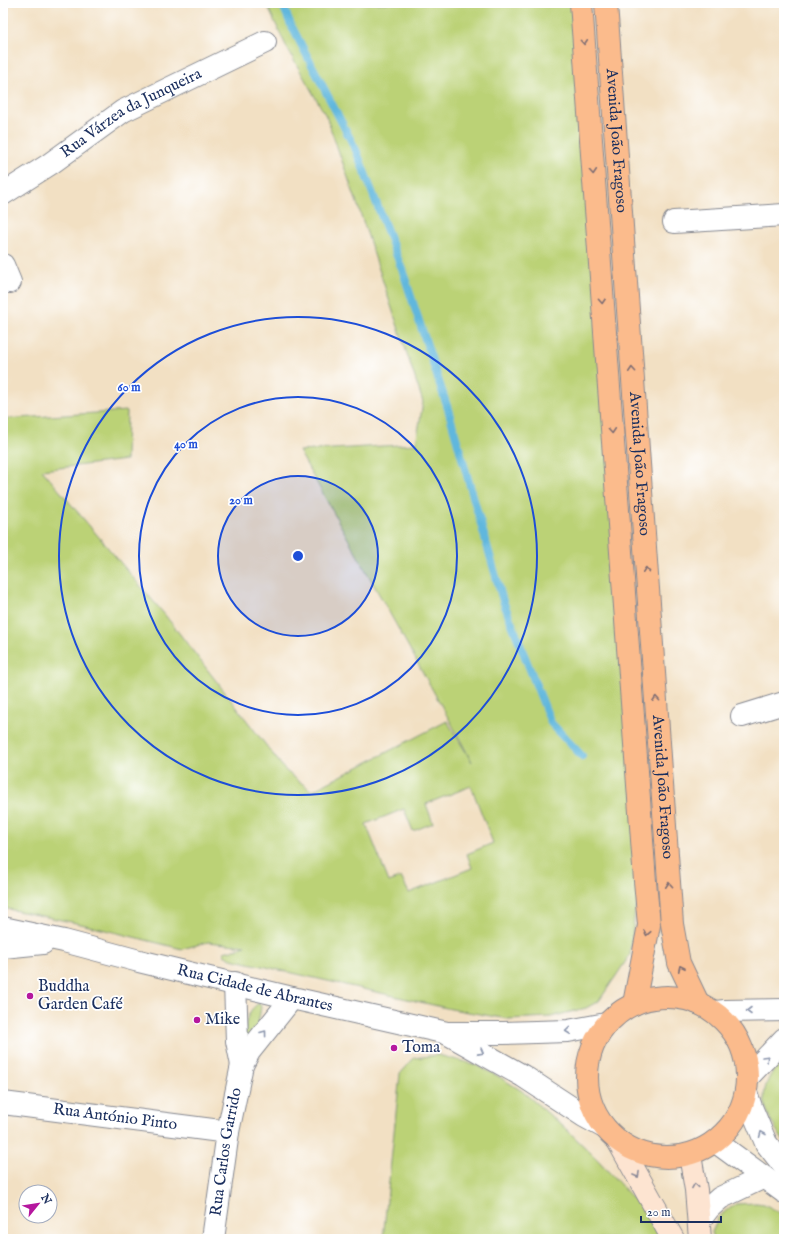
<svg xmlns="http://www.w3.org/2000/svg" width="787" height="1242" viewBox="0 0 787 1242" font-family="'IM FELL English',serif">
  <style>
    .green { fill: #bbd276; stroke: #6b806a; fill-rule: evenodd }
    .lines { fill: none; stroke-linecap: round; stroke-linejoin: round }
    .stream { stroke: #60b7dd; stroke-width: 8 }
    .street-casing { stroke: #868890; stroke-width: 24 }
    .secondary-casing { stroke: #868890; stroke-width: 24 }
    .primary-casing { stroke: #868890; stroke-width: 24 }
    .street { stroke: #fff; stroke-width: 22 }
    .secondary { stroke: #fde4d1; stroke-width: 22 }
    .primary { stroke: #fbbb8c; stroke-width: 22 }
    .oneway { stroke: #806e73 }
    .oneway2 { stroke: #8d97ae }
    .oneway3 { stroke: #8c8a98 }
    .ring { fill: none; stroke: #1d4ed8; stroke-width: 2 }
    .poi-dot { fill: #b5179e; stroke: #fff; stroke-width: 1.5 }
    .labels { text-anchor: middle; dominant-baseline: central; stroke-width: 3.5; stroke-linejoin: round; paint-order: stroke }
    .street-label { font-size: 16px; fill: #1b2f5e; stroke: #fff }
    .poi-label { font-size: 16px; fill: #1b2f5e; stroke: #fff; text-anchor: start }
    .centre { fill: #1d4ed8; stroke: #fff; stroke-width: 2 }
    .ring-label { font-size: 12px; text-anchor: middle; font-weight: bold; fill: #1d4ed8; stroke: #fff; stroke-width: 3.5; stroke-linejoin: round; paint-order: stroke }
  </style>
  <rect width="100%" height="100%" fill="#fff"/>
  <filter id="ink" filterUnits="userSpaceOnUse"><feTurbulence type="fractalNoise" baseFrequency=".025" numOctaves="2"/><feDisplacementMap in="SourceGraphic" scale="8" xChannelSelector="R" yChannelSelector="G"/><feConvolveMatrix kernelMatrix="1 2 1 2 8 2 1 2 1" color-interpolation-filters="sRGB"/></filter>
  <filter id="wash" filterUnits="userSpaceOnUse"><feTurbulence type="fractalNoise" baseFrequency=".012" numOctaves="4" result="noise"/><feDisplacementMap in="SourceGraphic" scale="16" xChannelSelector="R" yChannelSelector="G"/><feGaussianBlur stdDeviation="0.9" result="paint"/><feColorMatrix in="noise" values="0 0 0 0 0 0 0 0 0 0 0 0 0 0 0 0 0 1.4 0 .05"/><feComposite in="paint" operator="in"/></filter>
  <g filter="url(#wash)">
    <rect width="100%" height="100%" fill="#f2e0c3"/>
    <g class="green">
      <path d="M 266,3 L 580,3 L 645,881 L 635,911 L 630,955 L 599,1001 L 586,1008 L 551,1017 L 508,1019 L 451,1009 L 231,959 L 224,955 L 224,952 L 246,946 L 208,942 L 182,949 L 81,924 L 3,908 L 3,419 L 127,411 L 126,460 L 42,470 L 165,615 L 286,771 L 312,791 L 447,721 L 472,762 L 450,721 L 299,451 L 416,444 L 423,402 L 356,200 L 326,116 L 287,48 ZM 471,786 L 493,843 L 467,854 L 472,868 L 409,893 L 401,877 L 389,882 L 366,824 L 404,809 L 413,831 L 433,823 L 426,804 Z"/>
      <path d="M 259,1003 L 261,1007 L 258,1024 L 244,1042 C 245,1027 245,1012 259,1003 Z"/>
      <path d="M 438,1055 L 473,1064 L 498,1076 L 522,1091 L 565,1128 L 598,1160 L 639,1205 L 661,1239 L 383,1239 L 400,1074 L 414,1058 Z"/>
      <path d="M 784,1058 L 784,1142 C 777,1131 768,1118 765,1105 C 761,1087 772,1070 784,1058 Z"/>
      <path d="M 756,1203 L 764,1204 L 784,1215 L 784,1239 L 714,1239 L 712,1232 L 719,1217 L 728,1209 L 736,1204 Z"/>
    </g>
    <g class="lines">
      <path class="stream" d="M 282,3 L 291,25 L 356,150 L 403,272 L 448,409 L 503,601 L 551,723 L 582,756"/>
    </g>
  </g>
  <g filter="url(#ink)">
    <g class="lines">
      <g class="street-casing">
        <g id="street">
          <path id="s1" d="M 3,194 L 50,164 L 123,111 L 265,42"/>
          <path d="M 674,222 L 784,215"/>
          <path d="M 3,265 L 10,282"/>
          <path d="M 742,716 L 784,703"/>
          <path id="s2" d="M 3,928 L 64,941 L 139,961 L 292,998 L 447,1033 L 503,1033 L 568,1031 L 606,1024"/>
          <path d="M 3,947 L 43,943"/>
          <path d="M 235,983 L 237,1041 L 242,1065"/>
          <path d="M 715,1012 L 725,1011 L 784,1010"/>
          <path d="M 448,1034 L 523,1076 L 584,1116 L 604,1127"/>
          <path d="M 748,1077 L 784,1039"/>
          <path d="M 746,1092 L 751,1107 L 766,1143 L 784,1166"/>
          <path id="s3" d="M 3,1103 L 228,1132"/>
          <path d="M 716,1142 L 784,1192"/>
          <path d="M 699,1221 L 709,1208 L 720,1198 L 764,1177"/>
          <path id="s4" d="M 213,1239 L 228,1132 L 242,1065 L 249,1052 L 292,998"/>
        </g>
      </g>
      <g class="secondary-casing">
        <g id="secondary">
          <path d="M 618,1141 L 673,1239"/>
          <path d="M 690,1155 L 696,1190 L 700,1239"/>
        </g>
      </g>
      <g class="primary-casing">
        <g id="primary">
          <path d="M 581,3 L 645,881 L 649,925 L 634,1004"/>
          <path id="s5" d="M 606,3 L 672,924 L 679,963 L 698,1003"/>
          <circle cx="667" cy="1077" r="80"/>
        </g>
      </g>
      <use href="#street" class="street"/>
      <use href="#secondary" class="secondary"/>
      <use href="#primary" class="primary"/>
    </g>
    <defs><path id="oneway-chevron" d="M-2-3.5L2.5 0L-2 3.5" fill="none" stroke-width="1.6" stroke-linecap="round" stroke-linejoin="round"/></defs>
    <g class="oneway">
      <use href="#oneway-chevron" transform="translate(584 42) rotate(86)"/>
      <use href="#oneway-chevron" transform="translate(593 172) rotate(86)"/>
      <use href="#oneway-chevron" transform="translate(602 301) rotate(86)"/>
      <use href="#oneway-chevron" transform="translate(632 370) rotate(-94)"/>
      <use href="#oneway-chevron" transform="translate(612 431) rotate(86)"/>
      <use href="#oneway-chevron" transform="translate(646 570) rotate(-94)"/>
      <use href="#oneway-chevron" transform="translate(656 699) rotate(-94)"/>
      <use href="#oneway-chevron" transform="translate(669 885) rotate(-94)"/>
      <use href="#oneway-chevron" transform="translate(647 933) rotate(101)"/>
      <use href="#oneway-chevron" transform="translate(681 968) rotate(-115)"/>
    </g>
    <g class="oneway2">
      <use href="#oneway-chevron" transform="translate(749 1011) rotate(180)"/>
      <use href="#oneway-chevron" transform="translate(568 1031) rotate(174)"/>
      <use href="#oneway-chevron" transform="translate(264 1033) rotate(-53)"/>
      <use href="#oneway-chevron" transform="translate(481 1052) rotate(29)"/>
      <use href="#oneway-chevron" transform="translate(766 1058) rotate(-47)"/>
      <use href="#oneway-chevron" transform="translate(762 1134) rotate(-112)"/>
    </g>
    <g class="oneway3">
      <use href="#oneway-chevron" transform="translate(637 1175) rotate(61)"/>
      <use href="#oneway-chevron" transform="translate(695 1186) rotate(-99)"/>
    </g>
  </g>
  <circle cx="298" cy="556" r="80" fill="#1d4ed8" fill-opacity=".12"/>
  <g class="ring">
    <circle cx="298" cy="556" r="80"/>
    <circle cx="298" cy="556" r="159"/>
    <circle cx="298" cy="556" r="239"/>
  </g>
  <g class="poi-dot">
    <circle cx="30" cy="996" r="4"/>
    <circle cx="197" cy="1020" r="4"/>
    <circle cx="394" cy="1048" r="4"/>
  </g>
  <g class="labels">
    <g class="street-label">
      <text stroke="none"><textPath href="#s1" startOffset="152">Rua Várzea da Junqueira</textPath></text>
      <text stroke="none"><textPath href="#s5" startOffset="138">Avenida João Fragoso</textPath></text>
      <text stroke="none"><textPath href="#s5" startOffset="462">Avenida João Fragoso</textPath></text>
      <text stroke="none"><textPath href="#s5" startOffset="786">Avenida João Fragoso</textPath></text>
      <text stroke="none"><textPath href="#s2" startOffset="259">Rua Cidade de Abrantes</textPath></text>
      <text stroke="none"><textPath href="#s3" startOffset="113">Rua António Pinto</textPath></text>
      <text stroke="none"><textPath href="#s4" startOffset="88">Rua Carlos Garrido</textPath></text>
    </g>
    <g class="poi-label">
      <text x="38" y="987">Buddha<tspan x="38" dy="18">Garden Café</tspan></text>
      <text x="205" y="1020">Mike</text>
      <text x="402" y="1048">Toma</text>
    </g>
  </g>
  <circle cx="298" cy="556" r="6" class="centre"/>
  <g class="ring-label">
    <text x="129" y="391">60 m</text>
    <text x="186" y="448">40 m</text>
    <text x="241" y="504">20 m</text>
  </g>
  <rect width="787" height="1242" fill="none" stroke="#fff" stroke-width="16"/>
  <g transform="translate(38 1204) rotate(60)"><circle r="19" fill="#ffffff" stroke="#a4acbf"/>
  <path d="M0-3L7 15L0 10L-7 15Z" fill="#b5179e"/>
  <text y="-6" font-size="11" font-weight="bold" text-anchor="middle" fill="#1b2f5e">N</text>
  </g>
  <path d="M641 1216v6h80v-6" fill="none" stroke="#1b2f5e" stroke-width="2"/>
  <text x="647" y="1216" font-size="12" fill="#1b2f5e" stroke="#ffffff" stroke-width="3" paint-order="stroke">20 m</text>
</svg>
